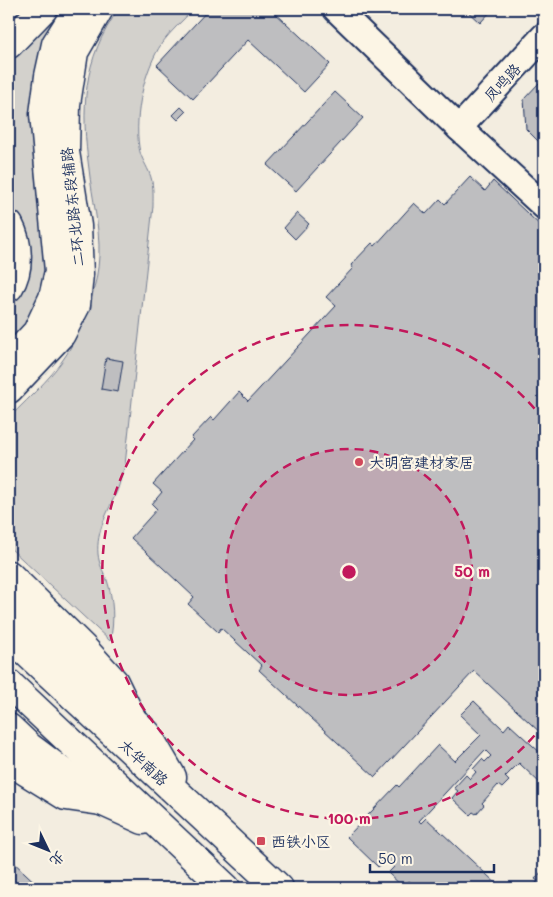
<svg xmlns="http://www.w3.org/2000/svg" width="553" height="897" viewBox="0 0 553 897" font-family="Mali,'LXGW WenKai TC',sans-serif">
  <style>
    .green { fill: #d3d1cc; stroke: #778095 }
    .building { fill: #bebec0; stroke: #1b2f5e }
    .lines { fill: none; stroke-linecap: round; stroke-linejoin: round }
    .tertiary-casing { stroke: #1b2f5e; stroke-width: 29 }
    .secondary-casing { stroke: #1b2f5e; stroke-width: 31 }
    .primary-casing { stroke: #1b2f5e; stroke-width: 31 }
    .trunk-casing { stroke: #1b2f5e; stroke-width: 31 }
    .tertiary { stroke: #fcf5e5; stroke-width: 25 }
    .secondary { stroke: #fcf5e5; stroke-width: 28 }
    .primary { stroke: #fcf5e5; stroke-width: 28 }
    .trunk { stroke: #fcf5e5; stroke-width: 28 }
    .ring { fill: none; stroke: #c2185b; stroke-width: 2.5; stroke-dasharray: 9 6 }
    .poi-dot { fill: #d1495b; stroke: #fcf5e5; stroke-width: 2 }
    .labels { text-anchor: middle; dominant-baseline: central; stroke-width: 4.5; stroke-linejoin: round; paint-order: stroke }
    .street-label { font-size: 15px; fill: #1b2f5e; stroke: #fcf5e5 }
    .poi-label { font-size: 15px; fill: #1b2f5e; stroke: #fcf5e5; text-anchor: start }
    .centre { fill: #c2185b; stroke: #fcf5e5; stroke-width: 2.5 }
    .ring-label { font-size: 15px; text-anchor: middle; font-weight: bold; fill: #c2185b; stroke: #fcf5e5; stroke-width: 4.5; stroke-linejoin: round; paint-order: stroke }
  </style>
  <rect width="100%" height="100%" fill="#f3ede0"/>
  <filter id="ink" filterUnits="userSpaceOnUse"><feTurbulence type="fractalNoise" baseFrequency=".02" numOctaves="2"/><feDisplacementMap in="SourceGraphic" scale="10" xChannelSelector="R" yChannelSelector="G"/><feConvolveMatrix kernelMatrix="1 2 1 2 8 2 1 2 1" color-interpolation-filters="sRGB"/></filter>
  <g filter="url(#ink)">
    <g class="green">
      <path d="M 119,9 L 194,9 C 183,20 171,31 162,43 C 144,70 134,115 139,147 C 140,156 145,163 149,172 C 154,183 153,194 153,206 L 125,465 C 122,474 120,483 117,491 C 108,512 96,531 98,554 C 99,564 103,571 107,580 C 113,598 115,622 110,641 L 9,547 L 9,418 C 31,395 59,372 73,343 C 86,318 98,284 99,256 C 100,226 92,198 89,169 C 81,110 82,59 119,9 Z"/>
      <path d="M 49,19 L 51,23 C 43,43 33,76 32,97 C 29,141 37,186 41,230 C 43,249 47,271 42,290 C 36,312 24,329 9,345 L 9,61 Z"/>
    </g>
    <g class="building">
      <path d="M 209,9 L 271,9 L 330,64 L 304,92 L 248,40 L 193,99 L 157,65 Z"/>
      <path d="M 465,9 L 493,9 L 480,23 Z"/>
      <path d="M 539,83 L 544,88 L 544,147 L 526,129 L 524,99 Z"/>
      <path d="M 335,92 L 363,118 L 296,191 L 267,165 Z"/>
      <path d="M 181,107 L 186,112 L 178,120 L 173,115 Z"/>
      <path d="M 470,177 L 485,191 L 493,181 L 544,229 L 544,736 L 474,671 L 375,777 L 259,670 L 262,666 L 221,628 L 218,632 L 188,604 L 194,597 L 131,538 L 157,509 L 152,504 L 162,492 L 153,484 L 193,440 L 191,438 L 211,417 L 214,420 L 239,392 L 248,401 L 336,306 L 326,297 L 353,268 L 351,265 L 372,243 L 375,246 L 414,203 L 426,214 L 440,199 L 445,204 Z"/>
      <path d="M 297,213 L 309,224 L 295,239 L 284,228 Z"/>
      <path d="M 106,358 L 123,361 L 118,392 L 101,389 Z"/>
      <path d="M 474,701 L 504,730 L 509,724 L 544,756 L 544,787 L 519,763 L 505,777 L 509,781 L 502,788 L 498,785 L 482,803 L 484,805 L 476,814 L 473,812 L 470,815 L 452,798 L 458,791 L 454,788 L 466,775 L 470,779 L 476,772 L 473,769 L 482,759 L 485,762 L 491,756 L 485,750 L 419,821 L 421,823 L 426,818 L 501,888 L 417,888 L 409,881 L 403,887 L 388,873 L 394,867 L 386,860 L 378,867 L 347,837 L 397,785 L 399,787 L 438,745 L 455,761 L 481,735 L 460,715 Z"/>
      <path d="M 9,858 L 41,888 L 9,888 Z"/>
      <path d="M 544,869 L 544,888 L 531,888 L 538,881 L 535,879 Z"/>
    </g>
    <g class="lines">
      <g class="tertiary-casing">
        <g id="tertiary">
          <path d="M 336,9 L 459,128 L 544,206"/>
          <path d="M 459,128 L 544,36"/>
        </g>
      </g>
      <g class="secondary-casing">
        <g id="secondary">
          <path d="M 9,389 L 61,334 L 76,305 L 79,274 L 77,226 L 65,152 L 66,104 L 74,52 L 99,9"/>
          <path d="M 9,575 L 82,647 L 114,682 L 131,717"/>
          <path d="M 9,758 L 24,770 L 66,796 L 101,801"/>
        </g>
      </g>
      <g class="primary-casing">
        <g id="primary">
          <path d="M 9,604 L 147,734 L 172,777"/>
          <path d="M 9,636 L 279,888"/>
          <path d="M 9,684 L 226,888"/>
          <path d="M 9,728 L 29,747 L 101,801 L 143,820"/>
        </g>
      </g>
      <g class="trunk-casing">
        <g id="trunk">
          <path d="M 9,44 L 43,9"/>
          <path d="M 9,225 C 19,244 20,269 9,287"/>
          <path d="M 9,362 L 37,332 L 53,298 L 59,271 L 44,114 L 49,76 L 56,44 L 78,9"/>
        </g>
      </g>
      <use href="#tertiary" class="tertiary"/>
      <use href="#secondary" class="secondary"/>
      <use href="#primary" class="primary"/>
      <use href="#trunk" class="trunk"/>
    </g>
  </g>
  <circle cx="349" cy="572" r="123" fill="#c2185b" fill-opacity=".12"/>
  <g class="ring">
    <circle cx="349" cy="572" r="123"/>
    <path d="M544 724A247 247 0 1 1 544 420"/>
  </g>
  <g class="poi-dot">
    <circle cx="359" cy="462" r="5"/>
    <rect x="256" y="836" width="10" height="10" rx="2.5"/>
  </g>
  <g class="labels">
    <g class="street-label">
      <text transform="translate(502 82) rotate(-47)">凤鸣路</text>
      <text transform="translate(72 207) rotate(-96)">二环北路东段辅路</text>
      <text transform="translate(144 762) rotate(43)">太华南路</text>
    </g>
    <g class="poi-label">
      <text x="369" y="462">大明宫建材家居</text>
      <text x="271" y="841">西铁小区</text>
    </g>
  </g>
  <circle cx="349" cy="572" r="8" class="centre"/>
  <g class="ring-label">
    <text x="472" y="577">50 m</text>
    <text x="349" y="824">100 m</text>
  </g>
  <rect width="553" height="897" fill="none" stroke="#fcf5e5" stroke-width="30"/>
  <rect x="15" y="15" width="523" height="867" fill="none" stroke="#1b2f5e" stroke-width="2" filter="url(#ink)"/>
  <g transform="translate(48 850) rotate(133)" stroke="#fcf5e5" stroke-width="4" paint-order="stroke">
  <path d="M0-4L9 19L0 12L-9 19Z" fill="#1b2f5e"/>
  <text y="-8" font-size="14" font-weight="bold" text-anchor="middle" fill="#1b2f5e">北</text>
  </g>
  <path d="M370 864v8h124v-8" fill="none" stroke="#1b2f5e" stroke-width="2.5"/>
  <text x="378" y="864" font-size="15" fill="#1b2f5e" stroke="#fcf5e5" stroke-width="4" paint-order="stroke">50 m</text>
</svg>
